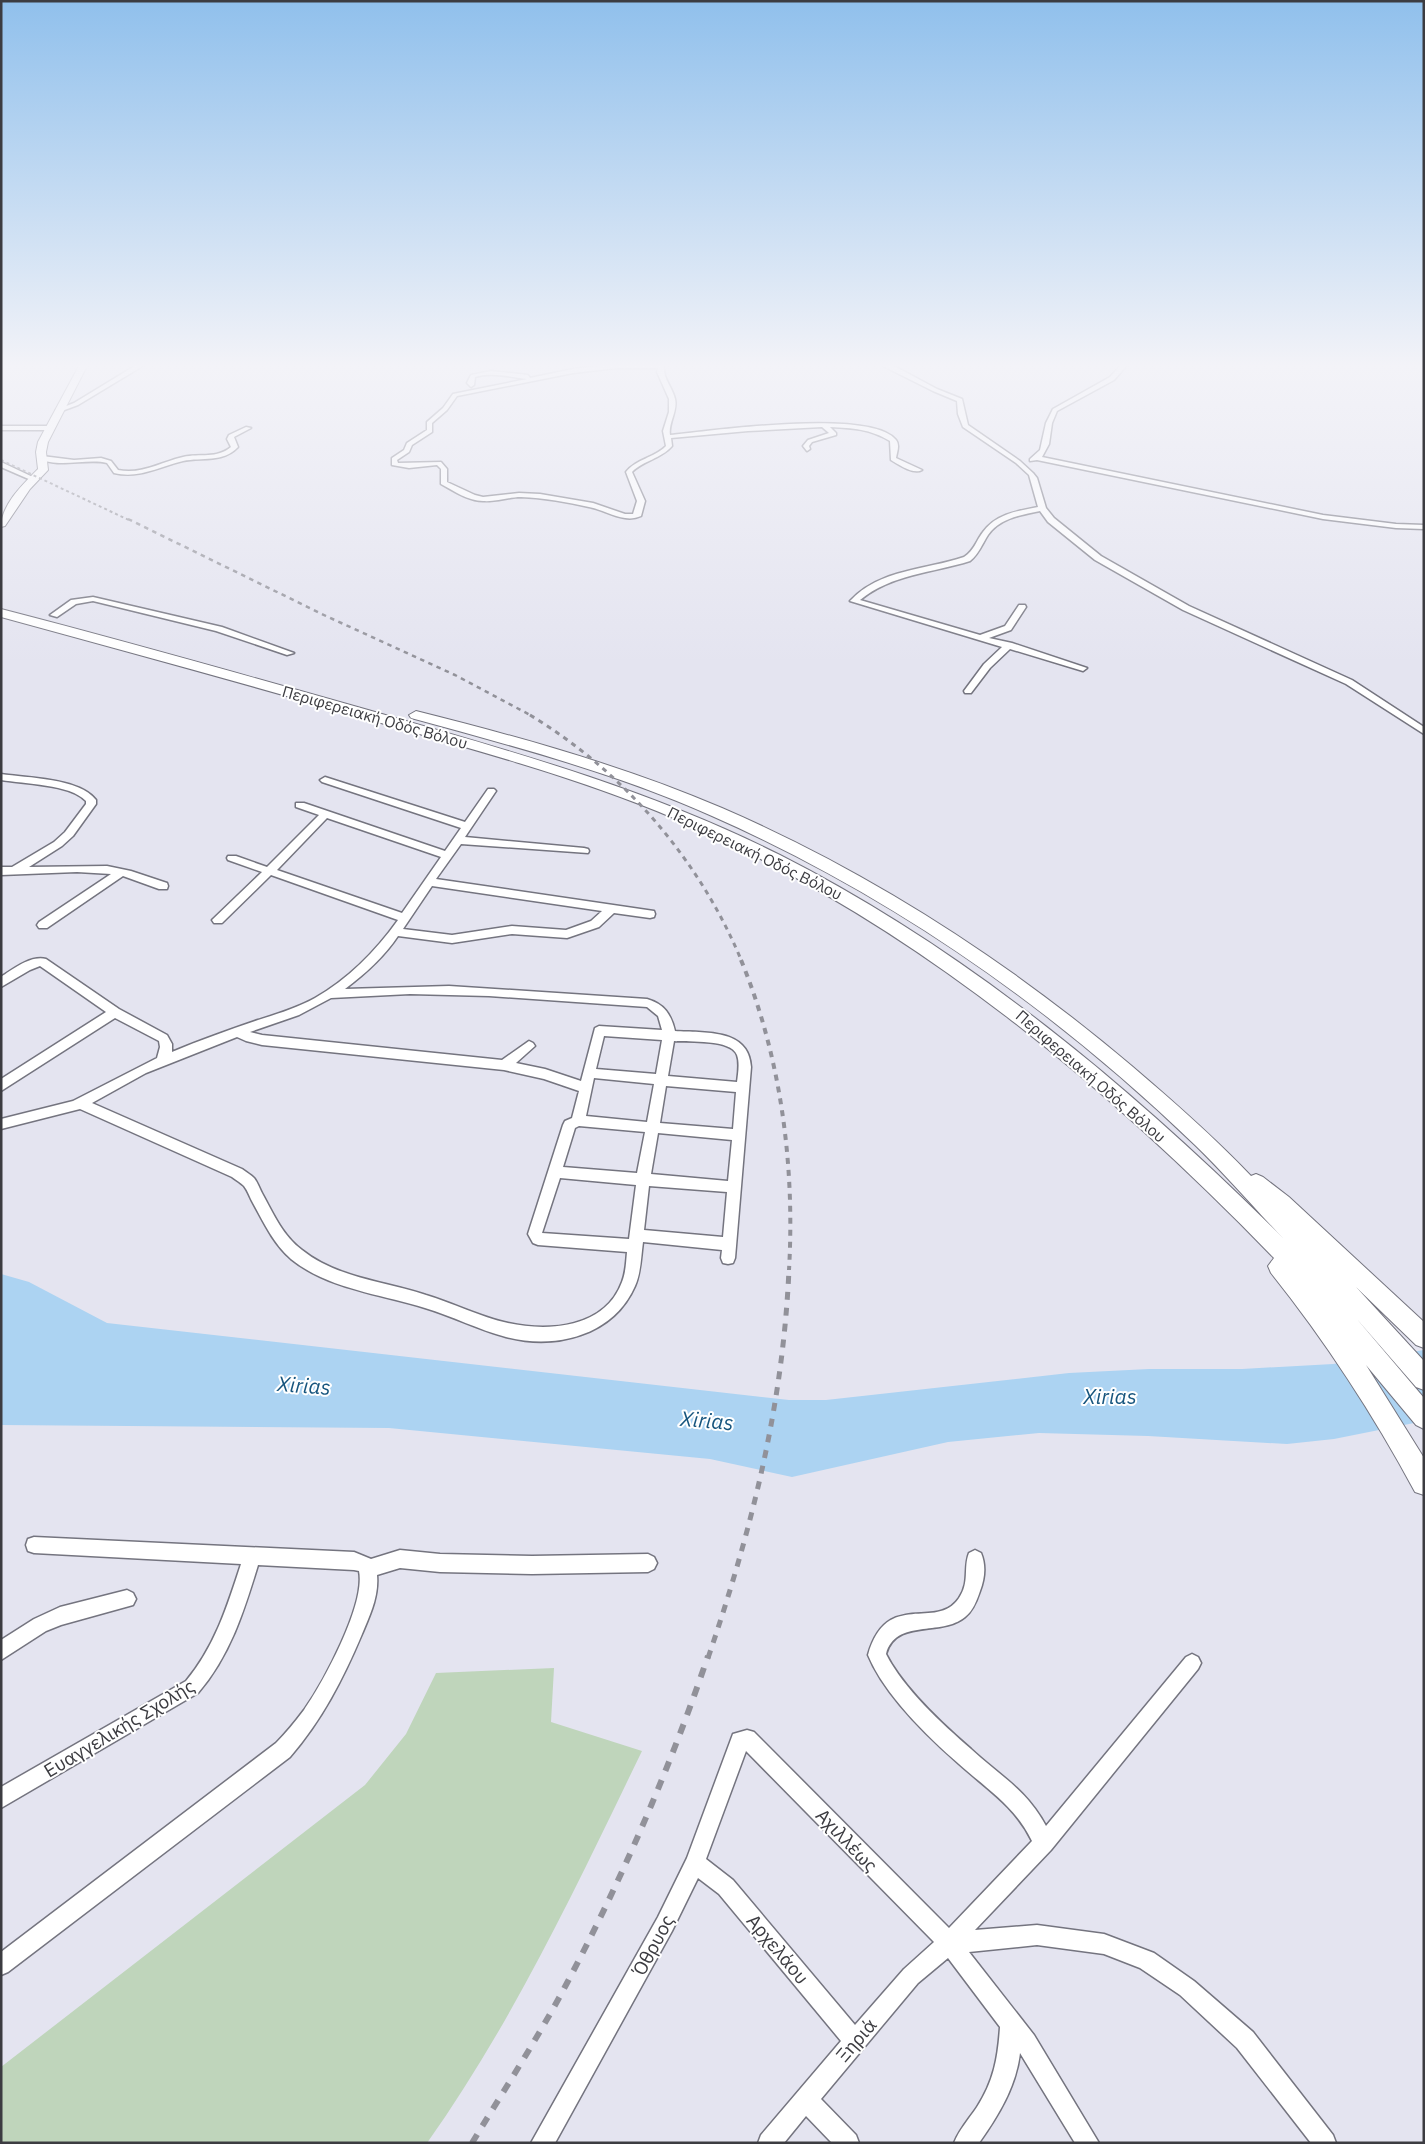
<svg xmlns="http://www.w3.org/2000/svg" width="1425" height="2144" viewBox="0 0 1425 2144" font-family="'IBM Plex Sans',sans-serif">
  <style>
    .green { fill: #bfd5bb }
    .water { fill: #acd3f2 }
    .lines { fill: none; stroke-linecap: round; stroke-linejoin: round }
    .minor-casing { stroke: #74747f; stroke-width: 3 }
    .secondary-casing { stroke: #74747f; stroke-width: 2 }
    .primary-casing { stroke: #74747f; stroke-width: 2 }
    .minor { fill: #fff; fill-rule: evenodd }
    .secondary { fill: #fff; fill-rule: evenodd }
    .primary { fill: #fff; fill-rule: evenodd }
    .rail-far5 { stroke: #919199; stroke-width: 2; stroke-dasharray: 3 3; stroke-linecap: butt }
    .rail-far4 { stroke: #919199; stroke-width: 2.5; stroke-dasharray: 4.5 4.5; stroke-linecap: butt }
    .rail-far3 { stroke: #919199; stroke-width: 3; stroke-dasharray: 5 5; stroke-linecap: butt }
    .rail-far2 { stroke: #919199; stroke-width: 4; stroke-dasharray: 6 6; stroke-linecap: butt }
    .rail-far1 { stroke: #919199; stroke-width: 5; stroke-dasharray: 8 8; stroke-linecap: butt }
    .rail { stroke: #919199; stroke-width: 6; stroke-dasharray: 10 10; stroke-linecap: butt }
    .labels { text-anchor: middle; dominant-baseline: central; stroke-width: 4; stroke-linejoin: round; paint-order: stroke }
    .street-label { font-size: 16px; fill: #3c3c41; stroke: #fff }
    .near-street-label { font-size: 19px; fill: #3c3c41; stroke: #fff }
    .near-water-label { font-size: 21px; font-style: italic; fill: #17557e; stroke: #fff }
  </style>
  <rect width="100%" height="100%" fill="#e4e4f0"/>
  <path class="green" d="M 554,1668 L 551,1722 L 642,1751 C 577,1885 513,2022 427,2143 L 1,2143 L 1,2067 L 365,1785 L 406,1734 L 436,1673 Z"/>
  <path class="water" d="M 1,1274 L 29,1282 L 107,1323 L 789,1400 L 826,1400 L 1069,1373 L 1149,1369 L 1242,1369 L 1333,1364 L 1424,1350 L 1424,1421 L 1334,1439 L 1287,1444 L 1148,1436 L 1039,1433 L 948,1442 L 792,1477 L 710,1459 L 389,1428 L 1,1425 Z"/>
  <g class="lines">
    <g class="minor-casing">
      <g id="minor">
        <path d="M 138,364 L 146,364 L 78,405 L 59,412 L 56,410 L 74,403 Z"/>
        <path d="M 614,364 L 664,364 C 662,378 672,386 675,399 C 678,411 668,423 670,435 C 710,431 871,408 896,440 C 900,445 897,452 896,458 L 922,470 C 914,475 899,465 891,460 L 890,441 C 870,429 853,428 830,427 L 836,433 L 836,435 L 812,442 L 809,446 L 810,449 L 807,451 L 803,446 L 808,440 L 829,433 L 822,427 L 748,431 L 671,438 L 672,446 C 661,459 644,460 632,472 L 645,501 L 641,516 C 624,524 606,510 589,507 C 567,502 544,498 521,497 C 509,497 496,502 483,501 C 468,501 454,491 441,484 L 441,469 L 437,465 L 409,468 L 392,465 L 392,458 L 404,450 L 407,443 L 427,430 L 427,422 L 443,408 L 453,394 L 527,379 C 511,377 491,372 475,377 L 474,385 L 471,387 L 467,383 L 471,375 L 491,371 L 528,375 L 530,378 L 573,369 ZM 616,368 L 658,368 L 657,372 L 669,399 L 669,412 L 663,431 L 666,446 C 654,458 636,459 626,472 L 637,501 L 633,514 L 625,514 L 593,503 L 540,494 L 519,493 L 483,497 L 475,495 L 447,482 L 447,469 L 441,462 L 398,463 L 397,460 L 409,452 L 412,445 L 432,432 L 432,423 L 447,410 L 457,396 L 573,373 Z"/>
        <path d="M 879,364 L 896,367 L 937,389 L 962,399 L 968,425 L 1020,461 L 1033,473 L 1037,478 L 1046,508 L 1054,518 L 1101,556 L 1189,606 L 1352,680 L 1424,727 L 1424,734 L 1346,684 L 1183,610 L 1095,560 L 1048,522 L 1040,511 C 1021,515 1000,518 988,535 C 982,544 979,554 970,561 C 932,573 892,574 860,600 L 980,635 L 1005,626 L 1019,605 L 1025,605 L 1026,607 L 1011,630 L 989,638 L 1012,643 L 1087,668 L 1083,671 L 1010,649 L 990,668 L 971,693 L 965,693 L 964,691 L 984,664 L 1002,647 L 850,601 C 879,569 926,570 964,557 C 974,551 976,541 983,532 C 996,514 1017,511 1038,507 L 1029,475 L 1016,463 L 963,427 L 958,414 L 957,401 L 933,391 Z"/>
        <path d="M 1122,364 L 1128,364 L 1114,380 L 1057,411 L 1052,423 L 1049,444 L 1042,457 L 1323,515 L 1396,524 L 1424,525 L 1424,529 L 1396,528 L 1323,519 L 1037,460 L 1030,461 L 1030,459 L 1040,450 L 1046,423 L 1053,409 L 1110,377 Z"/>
        <path d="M 1,426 L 49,426 L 52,428 L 49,430 L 1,430 Z"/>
        <path d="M 246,427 L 251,428 L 234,437 L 238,447 C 223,463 202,457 183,461 C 158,467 139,479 114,473 L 107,463 C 87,458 57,469 39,458 L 42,456 L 74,460 L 101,458 L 111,461 L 118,470 C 141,475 161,462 183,457 C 200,453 217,459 231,447 L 227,439 L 229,435 Z"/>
        <path d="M 1,462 L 35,478 L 36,479 L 31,480 L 1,467 Z"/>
        <path d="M 93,597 L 222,627 L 294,653 L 287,655 L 216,631 L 93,601 L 76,604 L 57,617 L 50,615 L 71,600 Z"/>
        <path d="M 1,774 C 27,778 80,778 96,800 L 96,804 L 73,836 L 62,846 L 29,867 L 107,866 L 131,871 L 167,883 L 168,886 L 167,889 L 159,889 L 123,876 L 47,928 L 39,928 L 37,925 L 39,922 L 111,874 L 77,872 L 1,875 L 1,867 L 12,867 L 54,842 L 65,832 L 86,804 L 86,801 C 70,784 24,784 1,780 Z"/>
        <path d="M 325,777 L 465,822 L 488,789 L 494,789 L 496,791 L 465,837 L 584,848 L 588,849 L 589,851 L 588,853 L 461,844 L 436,879 L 654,911 L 655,914 L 654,917 L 650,918 L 614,913 L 599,927 L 567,938 L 512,934 L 452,943 L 398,936 C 384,957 365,974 345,989 L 449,986 L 647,999 C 664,1004 671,1014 675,1031 C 704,1033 749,1028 751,1067 L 735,1258 L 733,1263 L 728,1264 L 723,1263 L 721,1258 L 722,1250 L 643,1242 C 641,1256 641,1273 635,1286 C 613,1336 555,1350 506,1337 C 479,1330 452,1316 425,1308 C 380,1294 328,1289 291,1259 C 273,1243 264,1223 253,1203 C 250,1198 248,1191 244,1186 C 241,1183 236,1180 232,1177 L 80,1109 L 1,1129 L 1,1119 L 73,1101 L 157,1058 L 160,1047 L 159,1041 L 115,1018 L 1,1091 L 1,1079 L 106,1012 L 40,966 L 30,970 L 1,987 L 1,977 C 13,969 31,955 46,959 L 119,1009 L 167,1035 L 172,1044 L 172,1052 C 200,1040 229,1030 258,1020 C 277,1014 297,1008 315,998 C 348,979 376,951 398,920 L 271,875 L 222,923 L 214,923 L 212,920 L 262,872 L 228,860 L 227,858 L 228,856 L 236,856 L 267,867 L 319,815 L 296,807 L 296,803 L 304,803 L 445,851 L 461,828 L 322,782 L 320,780 ZM 327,818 L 441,857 L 402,913 L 277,870 ZM 432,886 L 602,911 L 591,921 L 566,930 L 512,926 L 452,935 L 403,929 ZM 410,994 L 489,996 L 647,1007 L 658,1016 L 662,1030 L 599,1026 L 595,1028 L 581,1081 L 545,1069 L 516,1063 L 535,1046 L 533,1043 L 529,1041 L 502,1060 L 262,1035 L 250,1032 L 299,1015 L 331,998 ZM 604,1036 L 662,1040 L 656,1074 L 596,1069 ZM 237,1037 L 246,1041 L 262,1045 L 504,1070 L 544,1079 L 579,1091 L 572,1118 L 565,1121 L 563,1125 L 528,1234 L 533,1243 L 538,1245 L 627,1252 C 626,1262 626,1272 622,1282 C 605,1328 549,1332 508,1323 C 480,1317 453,1303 426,1295 C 384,1281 337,1278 302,1250 C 283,1236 274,1215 263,1195 C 260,1190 258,1183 254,1178 C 251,1175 246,1172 242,1169 L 92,1103 L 146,1073 ZM 674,1041 C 689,1042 731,1039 737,1055 C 740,1063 738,1074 737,1082 L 668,1076 ZM 594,1078 L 654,1084 L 647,1122 L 586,1116 ZM 666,1086 L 736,1092 L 733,1129 L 660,1123 ZM 579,1126 L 645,1132 L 637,1173 L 563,1167 L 575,1128 ZM 658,1133 L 732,1140 L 728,1181 L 651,1174 ZM 560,1178 L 636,1185 L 629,1239 L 542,1233 ZM 649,1186 L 727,1192 L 723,1237 L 644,1230 Z"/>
        <path d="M 34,1537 L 354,1552 L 371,1559 L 400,1550 L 440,1554 L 532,1556 L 648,1554 L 654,1557 L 657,1563 L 654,1569 L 648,1572 L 532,1574 L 440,1572 L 400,1568 L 377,1575 C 379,1596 370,1615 362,1634 C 343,1679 322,1720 290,1757 L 8,1972 L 1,1975 L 1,1952 L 276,1743 C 286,1733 295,1722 304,1710 C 323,1683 366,1604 359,1571 L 354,1570 L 258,1565 C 244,1611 230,1656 198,1693 L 1,1808 L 1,1787 L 186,1681 C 215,1646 227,1607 241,1564 L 34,1553 L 28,1551 L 26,1545 L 28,1539 Z"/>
        <path d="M 975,1550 L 981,1553 C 986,1565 985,1578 980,1591 C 977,1600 973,1611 965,1617 C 941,1637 896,1618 886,1654 C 903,1688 942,1724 971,1749 C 1000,1776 1026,1789 1046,1826 L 1186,1657 L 1192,1654 L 1198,1657 L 1201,1663 L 1198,1669 L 1051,1850 L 975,1930 L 1037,1925 L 1104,1934 L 1154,1953 L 1194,1981 L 1253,2032 L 1333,2135 L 1336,2143 L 1311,2143 L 1237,2048 L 1180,1995 L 1140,1968 L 1104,1954 L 1037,1945 L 969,1952 L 1034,2035 L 1099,2143 L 1075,2143 L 1020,2053 C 1016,2087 998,2116 979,2143 L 954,2143 C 959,2130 969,2119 977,2107 C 994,2081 998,2057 1000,2027 L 948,1958 L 918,1983 L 821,2099 L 856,2135 L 859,2143 L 832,2143 L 806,2116 L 784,2143 L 758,2143 L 761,2135 L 841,2041 L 719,1894 L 698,1878 L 672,1931 L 555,2143 L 531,2143 L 658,1917 L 687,1858 L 733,1734 L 747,1730 L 754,1732 L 949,1928 L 1032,1841 C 1014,1805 988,1790 959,1764 C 927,1736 884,1694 868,1655 C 887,1588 936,1632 959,1598 C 970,1582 963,1568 969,1553 ZM 746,1751 L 934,1942 L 904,1969 L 855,2025 L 733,1880 L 706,1859 Z"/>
        <path d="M 127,1590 L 133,1593 L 136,1599 L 133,1605 L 61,1625 L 46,1631 L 1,1660 L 1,1640 L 34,1619 L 60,1607 Z"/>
      </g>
    </g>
    <g class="secondary-casing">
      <path id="secondary" d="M 80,364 L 88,364 L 48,442 L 46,452 L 48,470 L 30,489 L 5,526 L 1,527 C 1,505 23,484 38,469 L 36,452 L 38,442 Z"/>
    </g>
    <g class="primary-casing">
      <path id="primary" d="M 1,609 C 129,642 255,678 382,714 C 518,753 653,791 780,855 C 969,951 1135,1090 1284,1239 C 1254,1208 1226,1175 1195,1145 C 1054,1009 891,895 712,816 C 616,773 513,746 411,718 L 409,715 L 416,711 C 520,737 624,766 722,808 C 872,873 1009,962 1133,1067 C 1174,1102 1214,1137 1251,1176 L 1256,1174 L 1263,1177 L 1289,1197 L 1424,1322 L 1424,1348 L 1416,1345 L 1356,1287 L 1424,1361 L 1424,1390 L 1416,1387 L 1356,1318 L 1424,1398 L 1424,1429 L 1416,1425 L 1366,1365 L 1424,1458 L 1424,1495 L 1415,1492 C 1373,1414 1326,1342 1271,1273 L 1268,1266 L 1274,1258 C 1108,1087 923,932 705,832 C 606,786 500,757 395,727 C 264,689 133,653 1,617 Z"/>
    </g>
    <use href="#minor" class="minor"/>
    <use href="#secondary" class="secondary"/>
    <use href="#primary" class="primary"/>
    <path class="rail-far5" d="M 1,460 L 131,521"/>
    <path class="rail-far4" d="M 128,519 L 326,616 L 455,675 L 532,716"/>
    <path class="rail-far3" d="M 530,715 C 624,772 700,860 742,962"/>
    <path class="rail-far2" d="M 741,960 C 781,1057 795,1166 789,1270"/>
    <path class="rail-far1" d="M 708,1658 C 752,1529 783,1405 789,1269"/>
    <path class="rail" d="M 472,2143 C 504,2090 538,2038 567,1983 C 622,1879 670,1768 708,1656"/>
  </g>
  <linearGradient id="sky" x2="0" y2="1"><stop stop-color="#90c0ec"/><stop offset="0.55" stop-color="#f3f3f8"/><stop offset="1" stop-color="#f3f3f8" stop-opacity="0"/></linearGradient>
  <rect width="1425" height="665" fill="url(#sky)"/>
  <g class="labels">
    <g class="street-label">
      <text transform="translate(375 717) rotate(16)">Περιφερειακή Οδός Βόλου</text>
      <text transform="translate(755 853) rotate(26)">Περιφερειακή Οδός Βόλου</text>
      <text transform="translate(1091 1076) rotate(41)">Περιφερειακή Οδός Βόλου</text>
    </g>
    <g class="near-street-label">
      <text transform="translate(119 1728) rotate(-31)">Ευαγγελικής Σχολής</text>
      <text transform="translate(847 1840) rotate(46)">Αχιλλέως</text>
      <text transform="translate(653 1945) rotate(-62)">Όθρυος</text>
      <text transform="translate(778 1949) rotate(50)">Αρχελάου</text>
      <text transform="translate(856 2040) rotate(-49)">Ξηριά</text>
    </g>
    <g class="near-water-label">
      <text transform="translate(304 1385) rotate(4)">Xirias</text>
      <text x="1110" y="1396">Xirias</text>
      <text transform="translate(707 1420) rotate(5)">Xirias</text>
    </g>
  </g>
  <rect width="1425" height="2144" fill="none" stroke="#3c3c41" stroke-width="5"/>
</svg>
